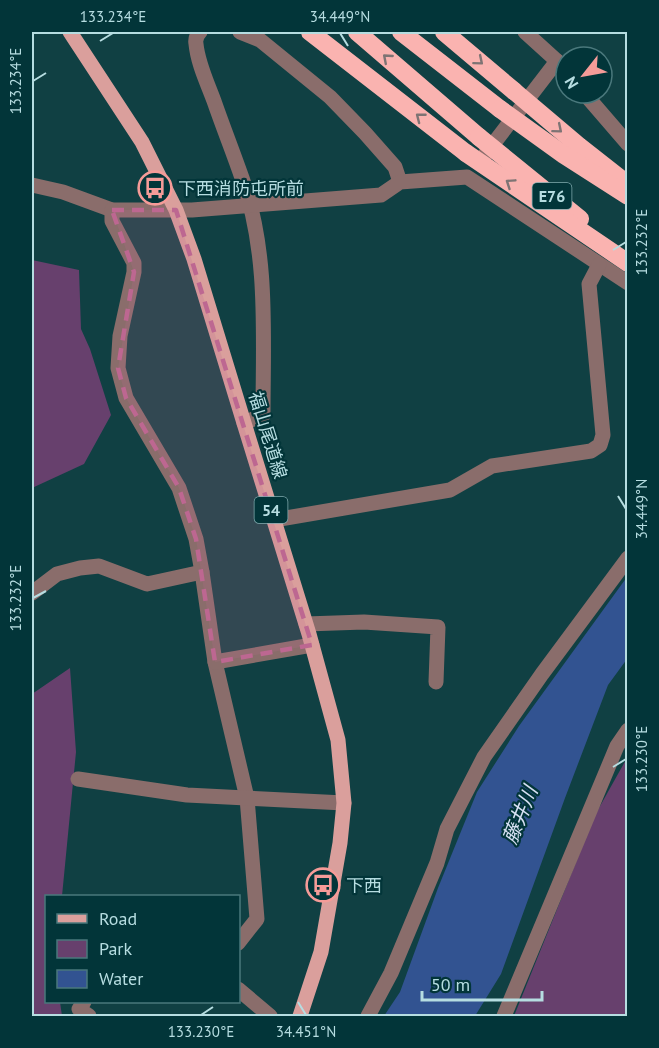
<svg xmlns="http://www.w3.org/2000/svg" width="659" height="1048" viewBox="0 0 659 1048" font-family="'PT Sans','Noto Sans JP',sans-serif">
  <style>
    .green { fill: #67406d }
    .water { fill: #325391 }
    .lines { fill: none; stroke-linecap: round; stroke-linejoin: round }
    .minor { stroke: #8a6d6b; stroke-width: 15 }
    .major { stroke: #da9f9c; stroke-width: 15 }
    .highway { stroke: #fab3b0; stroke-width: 18 }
    .highway-bridge { stroke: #fab3b0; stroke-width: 18 }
    .oneway { stroke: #7e7474 }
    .marked { fill: #bd6791; fill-opacity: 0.2; stroke: #bd6791; stroke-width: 4.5; stroke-dasharray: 12 8; stroke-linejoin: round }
    .ticks { fill: none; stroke: #b6dde1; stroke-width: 2 }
    .labels { text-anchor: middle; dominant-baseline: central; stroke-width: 4.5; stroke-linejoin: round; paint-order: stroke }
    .shield { fill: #023539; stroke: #80abaf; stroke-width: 1.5 }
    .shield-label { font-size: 16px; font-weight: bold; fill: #b6dde1 }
    .poi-label { font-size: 18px; fill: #b6dde1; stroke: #023539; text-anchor: start }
    .street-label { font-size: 18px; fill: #b6dde1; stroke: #023539 }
    .water-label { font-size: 20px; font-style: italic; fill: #d7e1f4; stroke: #023539 }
    .neatline { fill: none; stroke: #b6dde1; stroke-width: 2 }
    .ticks-label { font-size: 15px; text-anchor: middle; fill: #b6dde1 }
  </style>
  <rect width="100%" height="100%" fill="#104043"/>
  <g class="green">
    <path d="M 32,260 L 79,270 L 81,329 L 90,349 L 111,415 L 84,464 L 32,488 Z"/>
    <path d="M 70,668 L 76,752 L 62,896 L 46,896 L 46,1002 L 60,1002 L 62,1016 L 32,1016 L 32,694 Z"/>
    <path d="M 627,758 L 627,1016 L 514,1016 L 595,815 Z"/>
  </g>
  <path class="water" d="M 627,577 L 627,659 L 608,685 L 565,798 L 501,974 L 475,1016 L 384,1016 L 400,992 L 438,888 L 477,792 L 519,726 Z"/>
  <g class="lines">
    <g class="minor">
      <path d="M 200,32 C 197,35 195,39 196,44 C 198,64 207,82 214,101 C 223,127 233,152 242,178 C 269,253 263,336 263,415 L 244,423"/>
      <path d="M 240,32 L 260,40 L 330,97 L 365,133 L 395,167 L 400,182"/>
      <path d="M 525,32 L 557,61 L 566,72"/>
      <path d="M 584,93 L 628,144"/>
      <path d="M 484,156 L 557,61"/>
      <path d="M 32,185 L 63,192 L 112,210 L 192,210 L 381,195 L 400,182 L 467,177 L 628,283"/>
      <path d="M 112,210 L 112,221 L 134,263 L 134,272 L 120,336 L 118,368 L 126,398 L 179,488 L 196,539 L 202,572 L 215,662 L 247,798 L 257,919 L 238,943"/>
      <path d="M 274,520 L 450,490 L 492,466 L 591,451 L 600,445 L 603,435 L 589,284 L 599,265"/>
      <path d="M 32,593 L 57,574 L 80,568 L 99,566 L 147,584 L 202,572"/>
      <path d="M 306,624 L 364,622 L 438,627 L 436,682"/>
      <path d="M 215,662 L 312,645"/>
      <path d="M 78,779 L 187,795 L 344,803"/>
      <path d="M 238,989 L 270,1016"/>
      <path d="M 84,1002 L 79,1009 L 89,1016"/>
      <path d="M 368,1016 L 391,973 L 437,863 L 447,829 L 484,757 L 542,674 L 628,558"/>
      <path d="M 504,1016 L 617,746 L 628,730"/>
    </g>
    <path class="major" d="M 70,32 L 142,142 L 176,210 L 194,259 L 244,423 L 309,634 L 338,740 L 344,803 L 340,843 L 321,952 L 300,1016"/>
    <g class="highway">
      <path d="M 310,32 L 466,153"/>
      <path d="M 357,32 L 479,137"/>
      <path d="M 401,32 L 500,109"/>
      <path d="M 444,32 L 514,91"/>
    </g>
    <g class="highway-bridge">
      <path d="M 514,91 L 579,146 L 621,179"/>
      <path d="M 500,109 L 564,155 L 628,196"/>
      <path d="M 479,137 L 580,219"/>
      <path d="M 466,153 L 628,263"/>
    </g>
  </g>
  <defs><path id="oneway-chevron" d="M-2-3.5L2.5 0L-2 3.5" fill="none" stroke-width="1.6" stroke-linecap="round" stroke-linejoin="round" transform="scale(1.5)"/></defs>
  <g class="oneway">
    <use href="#oneway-chevron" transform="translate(387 58) rotate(-139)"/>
    <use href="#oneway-chevron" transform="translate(479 61) rotate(40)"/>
    <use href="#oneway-chevron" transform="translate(420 117) rotate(-142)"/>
    <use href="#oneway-chevron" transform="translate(558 129) rotate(40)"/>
    <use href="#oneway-chevron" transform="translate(510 183) rotate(-146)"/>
  </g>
  <path class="marked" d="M 112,210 L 176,210 L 312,645 L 215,662 L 196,539 L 179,488 L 126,398 L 118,368 L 134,272 Z"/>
  <path class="ticks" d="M 340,33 L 348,46M 100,41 L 113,33M 33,81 L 46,73M 613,250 L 626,242M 618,496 L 626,509M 33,598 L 46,591M 613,767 L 626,759M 298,1002 L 306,1015M 201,1015 L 213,1007"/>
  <defs>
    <g id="bus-ring" transform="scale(1.725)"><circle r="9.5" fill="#023539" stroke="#f59b98" stroke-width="1.5"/><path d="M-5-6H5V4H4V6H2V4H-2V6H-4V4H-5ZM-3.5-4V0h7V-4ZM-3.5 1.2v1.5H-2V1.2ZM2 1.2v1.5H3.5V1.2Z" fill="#f59b98"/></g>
  </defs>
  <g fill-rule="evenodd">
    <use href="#bus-ring" x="155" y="188"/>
    <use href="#bus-ring" x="323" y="885"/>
  </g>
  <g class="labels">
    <g class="shield">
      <rect x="532.5" y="183" width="39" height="26" rx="4.5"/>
      <rect x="254.5" y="497" width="33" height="26" rx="4.5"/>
    </g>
    <g class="shield-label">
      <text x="552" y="196">E76</text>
      <text x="271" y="510">54</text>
    </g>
    <g class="poi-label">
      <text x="178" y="188">下西消防屯所前</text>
      <text x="346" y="885">下西</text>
    </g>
    <g class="street-label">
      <text transform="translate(268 435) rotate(73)">福山尾道線</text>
    </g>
    <g class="water-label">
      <text transform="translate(520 815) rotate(-68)">藤井川</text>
    </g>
  </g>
  <rect width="659" height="1048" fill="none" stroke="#023539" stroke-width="66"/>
  <rect x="45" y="895" width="195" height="108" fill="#023539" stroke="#4a787c" stroke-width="1.5"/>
  <rect x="57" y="914" width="30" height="9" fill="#da9f9c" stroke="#4a787c" stroke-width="1.5"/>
  <text x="99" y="925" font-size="18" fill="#b6dde1">Road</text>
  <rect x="57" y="940" width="30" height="18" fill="#67406d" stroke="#4a787c" stroke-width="1.5"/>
  <text x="99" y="955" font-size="18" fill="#b6dde1">Park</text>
  <rect x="57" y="970" width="30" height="18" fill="#325391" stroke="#4a787c" stroke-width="1.5"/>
  <text x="99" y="985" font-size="18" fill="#b6dde1">Water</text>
  <g transform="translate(584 75) rotate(239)"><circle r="28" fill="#023539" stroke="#4a787c" stroke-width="1.5"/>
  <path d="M0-4.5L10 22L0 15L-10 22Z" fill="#f59b98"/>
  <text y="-9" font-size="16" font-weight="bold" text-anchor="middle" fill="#b6dde1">N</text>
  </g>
  <path d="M422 991v9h120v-9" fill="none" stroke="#b6dde1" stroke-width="3"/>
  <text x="431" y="991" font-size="18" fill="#b6dde1" stroke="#023539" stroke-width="4.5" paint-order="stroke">50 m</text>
  <rect x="33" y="33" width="593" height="982" class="neatline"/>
  <g class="ticks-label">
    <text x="113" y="22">133.234°E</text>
    <text x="340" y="22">34.449°N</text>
    <text transform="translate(16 81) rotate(-90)" y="5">133.234°E</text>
    <text transform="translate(642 242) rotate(-90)" y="5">133.232°E</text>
    <text transform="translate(642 509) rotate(-90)" y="5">34.449°N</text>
    <text transform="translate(16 598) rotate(-90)" y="5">133.232°E</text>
    <text transform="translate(642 759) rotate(-90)" y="5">133.230°E</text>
    <text x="201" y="1037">133.230°E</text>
    <text x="306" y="1037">34.451°N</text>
  </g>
</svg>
